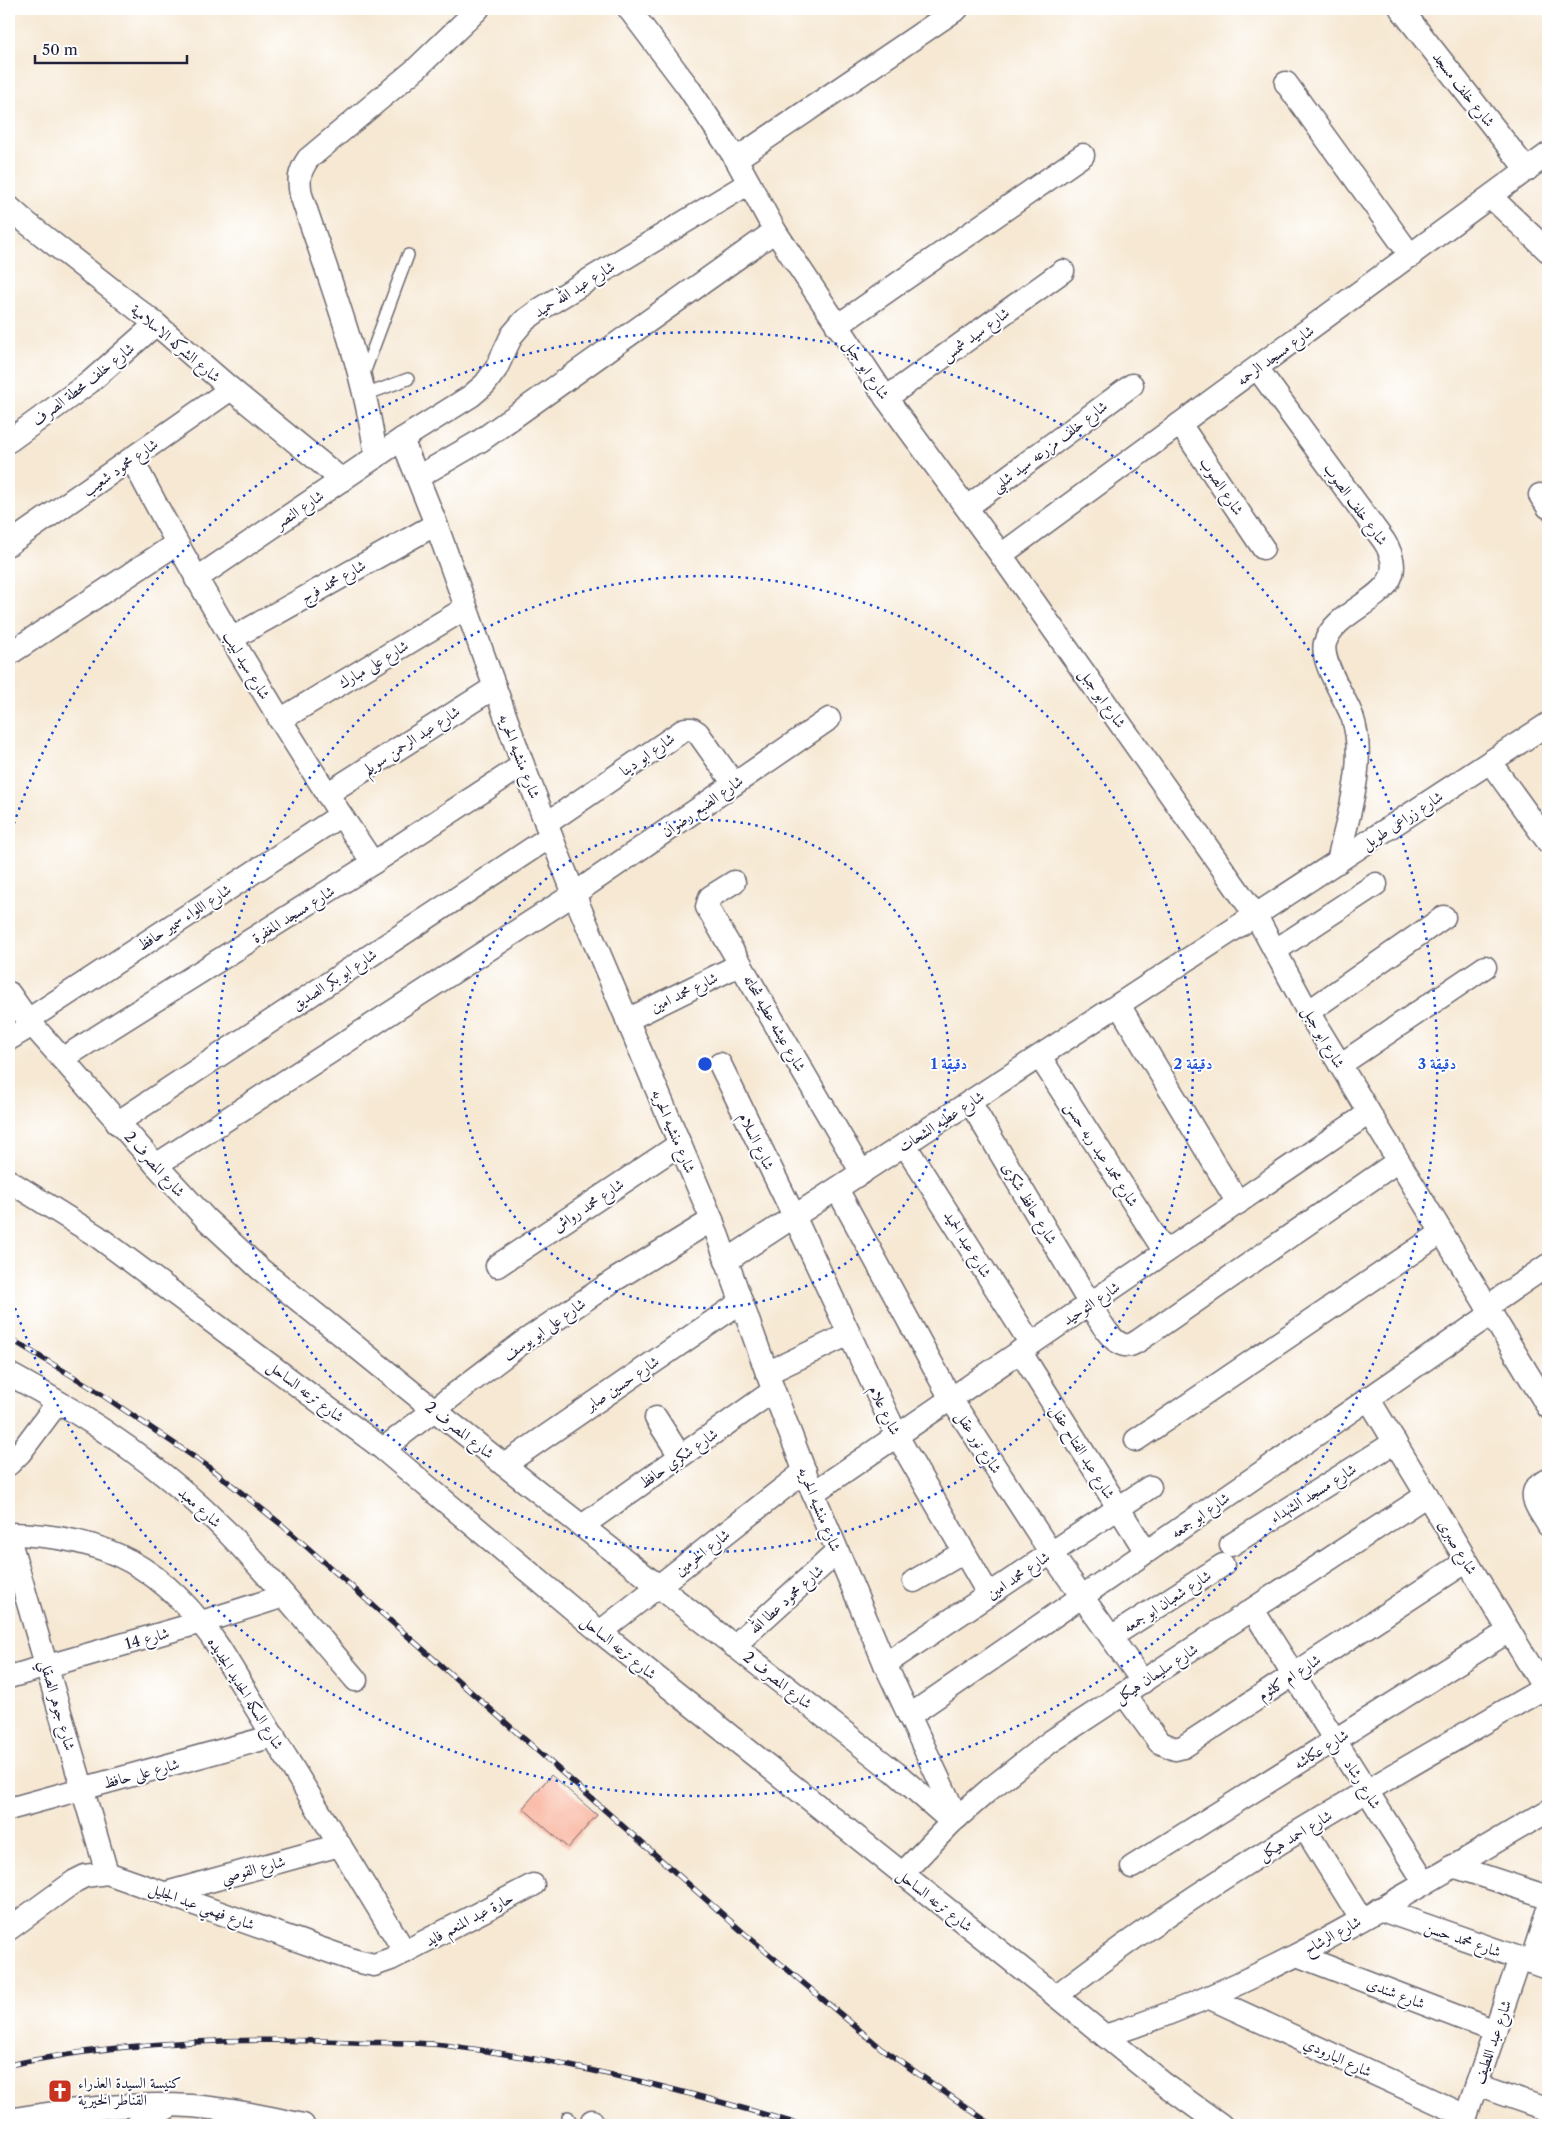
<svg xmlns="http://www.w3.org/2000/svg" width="1557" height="2134" viewBox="0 0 1557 2134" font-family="'Libre Caslon Text',Amiri,serif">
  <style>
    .building { fill: #f8aa92 }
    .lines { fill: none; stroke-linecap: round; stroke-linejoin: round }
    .lane-casing { stroke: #6c6770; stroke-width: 14 }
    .street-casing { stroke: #6c6770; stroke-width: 25 }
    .lane { stroke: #fff; stroke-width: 11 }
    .street { stroke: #fff; stroke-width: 22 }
    .rail-casing { stroke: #22223b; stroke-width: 5.5 }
    .rail { stroke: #fff; stroke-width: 4; stroke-dasharray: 11; stroke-linecap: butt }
    .ring { fill: none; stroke: #1d4ed8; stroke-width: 2.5; stroke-dasharray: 2.5 5 }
    .labels { text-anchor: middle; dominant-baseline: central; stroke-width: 4; stroke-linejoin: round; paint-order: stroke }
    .street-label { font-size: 15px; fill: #22223b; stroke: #fff }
    .poi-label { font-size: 15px; fill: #22223b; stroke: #fff; text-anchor: start }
    .centre { fill: #1d4ed8; stroke: #fff; stroke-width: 2.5 }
    .ring-label { font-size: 15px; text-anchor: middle; font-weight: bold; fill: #1d4ed8; stroke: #fff; stroke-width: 4; stroke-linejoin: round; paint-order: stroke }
  </style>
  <rect width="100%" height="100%" fill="#fff"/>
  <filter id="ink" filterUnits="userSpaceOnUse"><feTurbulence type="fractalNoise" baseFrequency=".02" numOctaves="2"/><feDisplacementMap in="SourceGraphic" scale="10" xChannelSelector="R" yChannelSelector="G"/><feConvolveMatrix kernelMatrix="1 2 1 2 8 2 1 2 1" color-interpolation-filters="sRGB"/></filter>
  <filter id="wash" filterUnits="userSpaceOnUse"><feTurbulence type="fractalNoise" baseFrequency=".0096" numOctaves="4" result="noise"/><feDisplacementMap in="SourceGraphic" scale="20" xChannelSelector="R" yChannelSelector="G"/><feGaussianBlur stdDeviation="1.12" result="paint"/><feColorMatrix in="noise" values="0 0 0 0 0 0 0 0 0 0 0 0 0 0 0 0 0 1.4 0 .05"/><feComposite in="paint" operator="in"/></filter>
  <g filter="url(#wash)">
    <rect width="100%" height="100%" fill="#f6e8d3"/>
    <g id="blocks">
      <path class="building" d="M 551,1775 L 597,1815 L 568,1848 L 523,1808 Z"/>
    </g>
  </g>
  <g filter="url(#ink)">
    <use href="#blocks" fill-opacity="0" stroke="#6c6770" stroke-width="1"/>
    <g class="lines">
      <g class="lane-casing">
        <g id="lane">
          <path d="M 363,376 L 408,255"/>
          <path d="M 365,395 L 408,379"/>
          <path d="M 568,2117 L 573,2125"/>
        </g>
      </g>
      <g class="street-casing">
        <g id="street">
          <path d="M 629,9 L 688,87 L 736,159 L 775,231 L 886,398 L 1001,555 L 1256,916 L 1308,1012 L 1548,1407"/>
          <path d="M 1401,9 L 1527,170"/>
          <path d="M 1286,83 L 1411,256"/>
          <path d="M 736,159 L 957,9"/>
          <path d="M 1491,197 L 1548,251"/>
          <path d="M 9,207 L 27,223 L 156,324 L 231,389 L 342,480"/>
          <path d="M 837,326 L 1083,155"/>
          <path d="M 1257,368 L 1384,541 C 1420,597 1337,602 1325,643 C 1320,662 1345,697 1352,716 C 1368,762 1347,817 1338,862"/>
          <path d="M 886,398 L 1063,271"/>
          <path d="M 1180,424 L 1263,548"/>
          <path d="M 402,439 L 436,524 L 523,765 L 574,894 L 712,1220 L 767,1373 L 813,1493 L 885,1664 L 957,1818"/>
          <path d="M 9,441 L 90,382 L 156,324"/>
          <path d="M 376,457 C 364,367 330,281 301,195 C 298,180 299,172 308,159 L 417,68 L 478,9"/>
          <path d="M 132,459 C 205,599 285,733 373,863"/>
          <path d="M 418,477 L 480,441 L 775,231"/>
          <path d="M 1540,495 L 1548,507"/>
          <path d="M 967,507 L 1132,385"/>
          <path d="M 9,544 L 231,389"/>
          <path d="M 1001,555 L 1548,154"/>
          <path d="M 196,579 L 402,439 L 471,396 L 485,384 L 496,369 L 512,335 L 524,321 L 539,310 L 749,183"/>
          <path d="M 231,639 L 436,524"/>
          <path d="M 9,654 L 176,544"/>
          <path d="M 280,720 L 466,608"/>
          <path d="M 1490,762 L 1548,842"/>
          <path d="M 327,794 L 495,687"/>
          <path d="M 546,824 L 685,729 L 692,729 L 698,733 L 734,784"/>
          <path d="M 734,882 L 710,897 L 707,907 L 862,1173"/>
          <path d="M 1276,950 L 1376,884"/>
          <path d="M 9,993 L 28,1020 L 156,1165 L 206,1219 L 260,1269 L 433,1409 L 896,1773 L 952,1822"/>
          <path d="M 1119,1005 L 1238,1203"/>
          <path d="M 1308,1012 L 1444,917"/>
          <path d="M 28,1020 L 341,815"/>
          <path d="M 627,1020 L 741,964"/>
          <path d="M 9,1039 L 32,1025"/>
          <path d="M 1040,1057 L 1165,1252"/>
          <path d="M 62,1059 L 373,863 L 523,765"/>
          <path d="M 720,1064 L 795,1218 L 897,1436 L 989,1595"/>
          <path d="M 1340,1065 L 1485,967"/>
          <path d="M 970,1102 L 1090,1304 C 1097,1316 1113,1349 1130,1345 C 1134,1344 1138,1341 1141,1339 L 1398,1161"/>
          <path d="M 117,1123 L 551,836"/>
          <path d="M 905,1145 L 1031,1344"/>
          <path d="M 156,1165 L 574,894 L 829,719"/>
          <path d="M 9,1181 L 97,1236 L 383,1449 L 600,1632 L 1056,1996 L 1164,2084 L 1221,2125"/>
          <path d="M 837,1189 L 951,1399 L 1051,1553 L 1143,1682"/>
          <path d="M 726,1261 L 1548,724"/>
          <path d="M 497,1266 L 680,1144"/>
          <path d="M 1487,1307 L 1548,1265"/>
          <path d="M 1020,1351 L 1146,1552"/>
          <path d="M 767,1373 L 849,1334"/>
          <path d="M 9,1374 C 88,1416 163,1467 226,1531 C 272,1578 313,1630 356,1680"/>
          <path d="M 1368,1398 L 1548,1695"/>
          <path d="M 656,1418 L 680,1456"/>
          <path d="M 1136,1440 L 1441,1233"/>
          <path d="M 383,1449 L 523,1342 L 616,1279 L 712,1220"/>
          <path d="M 9,1464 L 20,1453 L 58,1402"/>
          <path d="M 504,1465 L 741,1302"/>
          <path d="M 1548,1480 C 1545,1482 1540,1484 1537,1487 C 1527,1498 1543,1515 1548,1525"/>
          <path d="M 813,1493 L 1369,1113"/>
          <path d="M 582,1526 L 773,1391"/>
          <path d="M 9,1534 C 106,1535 166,1568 220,1649 L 405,1952"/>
          <path d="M 9,1538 L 107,1873"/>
          <path d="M 1231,1545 L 1395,1442"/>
          <path d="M 914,1581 L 964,1552"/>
          <path d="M 1253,1610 L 1425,1883"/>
          <path d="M 600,1632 L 805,1471"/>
          <path d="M 1111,1637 L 1223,1565"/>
          <path d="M 734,1646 L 837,1552"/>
          <path d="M 885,1664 L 1150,1487"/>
          <path d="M 9,1677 L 202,1622 L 284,1596"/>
          <path d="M 1124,1694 L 1159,1742 L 1175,1749 L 1183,1747 L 1467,1561"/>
          <path d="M 909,1716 L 1491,1314"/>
          <path d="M 9,1809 L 274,1736"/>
          <path d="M 1305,1829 L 1361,1919"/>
          <path d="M 1453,1866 L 1548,1897"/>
          <path d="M 1132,1867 L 1509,1631"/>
          <path d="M 902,1874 L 952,1822 L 990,1789 L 1050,1742 L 1427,1495"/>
          <path d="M 166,1893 L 340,1845"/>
          <path d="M 1379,1909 L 1548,1968"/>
          <path d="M 9,1929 L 75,1881 L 85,1876 L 107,1873 L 356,1961 L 374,1965 L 391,1959 L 533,1885"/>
          <path d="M 1297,1955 L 1495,2031"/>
          <path d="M 1531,1962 L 1548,1909"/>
          <path d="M 1056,1996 C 1208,1877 1378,1785 1544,1688"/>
          <path d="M 1210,1998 L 1466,2116"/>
          <path d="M 1105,2036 C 1264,1986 1405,1894 1548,1811"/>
          <path d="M 1477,2085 L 1548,2110"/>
          <path d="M 9,2120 C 69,2110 130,2102 191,2106 C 229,2109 266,2117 303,2125"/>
          <path d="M 592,2121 L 594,2125"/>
          <path d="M 137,2125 L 169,2107"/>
          <path d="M 1463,2125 L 1520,1958"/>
        </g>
      </g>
      <use href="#lane" class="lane"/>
      <use href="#street" class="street"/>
      <g class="rail-casing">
        <g id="rail">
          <path d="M 9,1338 L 89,1386 L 209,1467 L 282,1525 L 745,1934 L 881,2048 L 992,2125"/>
          <path d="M 9,2065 C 121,2041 240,2037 354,2042 C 383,2043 414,2042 443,2045 C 565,2060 683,2090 801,2125"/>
        </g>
      </g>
      <use href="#rail" class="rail"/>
    </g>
  </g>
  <g class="ring">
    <circle cx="705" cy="1064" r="244"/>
    <circle cx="705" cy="1064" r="488"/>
    <path d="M9 838A732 732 0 1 1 9 1290"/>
  </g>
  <defs>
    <g id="church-square" transform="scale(1.25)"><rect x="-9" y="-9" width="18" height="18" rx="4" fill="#c8321e" stroke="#fff"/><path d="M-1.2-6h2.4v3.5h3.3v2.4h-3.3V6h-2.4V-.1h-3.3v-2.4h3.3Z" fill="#fff"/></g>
  </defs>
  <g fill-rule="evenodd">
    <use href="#church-square" x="60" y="2091"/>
  </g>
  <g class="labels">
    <g class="street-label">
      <text transform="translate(1464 89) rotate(52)">شارع خلف مسجد</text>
      <text transform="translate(574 289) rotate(-32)">شارع عبد الله حميد</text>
      <text transform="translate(975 334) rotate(-36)">شارع سيد شمس</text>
      <text transform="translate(176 343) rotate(40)">شارع الشركه الاسلامية</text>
      <text transform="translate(1275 355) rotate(-36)">شارع مسجد الرحمه</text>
      <text transform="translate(867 369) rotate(56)">شارع ابو جبل</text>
      <text transform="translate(83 384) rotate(-38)">شارع خلف محطة الصرف</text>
      <text transform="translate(1049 446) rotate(-37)">شارع خلف مزرعه سيد شلبى</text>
      <text transform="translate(120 467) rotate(-35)">شارع محمود شعيب</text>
      <text transform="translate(1222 486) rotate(56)">شارع الصوب</text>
      <text transform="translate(1356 504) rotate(54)">شارع خلف الصوب</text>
      <text transform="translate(299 509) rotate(-34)">شارع النصر</text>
      <text transform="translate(333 581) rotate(-29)">شارع محمد فرج</text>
      <text transform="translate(373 664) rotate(-31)">شارع على مبارك</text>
      <text transform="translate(247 665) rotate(59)">شارع سيد لبيب</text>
      <text transform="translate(1103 698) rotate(55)">شارع ابو جبل</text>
      <text transform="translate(411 740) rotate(-33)">شارع عبد الرحمن سويلم</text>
      <text transform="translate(647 754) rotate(-35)">شارع ابو دينا</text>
      <text transform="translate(520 756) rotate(69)">شارع منشيه الحريه</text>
      <text transform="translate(702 806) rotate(-35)">شارع الضبع رضوان</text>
      <text transform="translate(1402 820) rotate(-33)">شارع زراعى طويل</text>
      <text transform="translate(293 914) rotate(-32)">شارع مسجد المغفرة</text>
      <text transform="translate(184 917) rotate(-33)">شارع اللواء سمير حافظ</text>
      <text transform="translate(334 979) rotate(-33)">شارع ابو بكر الصديق</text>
      <text transform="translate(684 992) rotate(-26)">شارع محمد امين</text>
      <text transform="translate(775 1023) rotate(60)">شارع عيشه عطيه شحاته</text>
      <text transform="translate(1324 1037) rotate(60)">شارع ابو جبل</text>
      <text transform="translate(941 1121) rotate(-33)">شارع عطيه الشحات</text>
      <text transform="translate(674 1131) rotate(67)">شارع منشيه الحريه</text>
      <text transform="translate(757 1141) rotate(64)">شارع السلام</text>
      <text transform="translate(1102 1154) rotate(57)">شارع محمد عبد ربه حسن</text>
      <text transform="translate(155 1164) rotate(48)">شارع المصرف 2</text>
      <text transform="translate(1030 1203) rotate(59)">شارع حافظ شكرى</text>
      <text transform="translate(588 1205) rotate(-34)">شارع محمد رواش</text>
      <text transform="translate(968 1244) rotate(58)">شارع عبد الحميد</text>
      <text transform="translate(1091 1303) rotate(-34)">شارع التوحيد</text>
      <text transform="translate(544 1329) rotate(-35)">شارع على ابو يوسف</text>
      <text transform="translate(622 1383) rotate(-34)">شارع حسين صابر</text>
      <text transform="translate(306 1391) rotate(37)">شارع ترعه الساحل</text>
      <text transform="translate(885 1410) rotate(64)">شارع علام</text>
      <text transform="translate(460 1430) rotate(38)">شارع المصرف 2</text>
      <text transform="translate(979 1442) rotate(57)">شارع نور عقل</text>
      <text transform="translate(1083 1452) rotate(58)">شارع عبد الفتاح عقل</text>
      <text transform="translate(678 1458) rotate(-35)">شارع شكري حافظ</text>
      <text transform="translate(1313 1493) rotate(-32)">شارع مسجد الشهداء</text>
      <text transform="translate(200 1507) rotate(42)">شارع معبد</text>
      <text transform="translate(820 1509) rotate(68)">شارع منشيه الحريه</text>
      <text transform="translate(1200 1515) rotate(-35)">شارع ابو جمعه</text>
      <text transform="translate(1458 1547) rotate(59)">شارع صبرى</text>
      <text transform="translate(702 1552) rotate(-38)">شارع الحرمين</text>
      <text transform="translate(1018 1575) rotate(-34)">شارع محمد امين</text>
      <text transform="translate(786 1599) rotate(-42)">شارع محمود عطا الله</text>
      <text transform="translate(1167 1601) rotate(-33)">شارع شعبان ابو جمعه</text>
      <text transform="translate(147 1638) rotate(-16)">شارع 14</text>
      <text transform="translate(619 1647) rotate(39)">شارع ترعه الساحل</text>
      <text transform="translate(1156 1673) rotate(-33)">شارع سليمان هيكل</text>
      <text transform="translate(1289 1677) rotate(-33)">شارع ام كلثوم</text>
      <text transform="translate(778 1680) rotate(38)">شارع المصرف 2</text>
      <text transform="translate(246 1693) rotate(58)">شارع السكه الحديد الجديده</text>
      <text transform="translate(58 1705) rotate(74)">شارع جوهر الصقلي</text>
      <text transform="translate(1321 1749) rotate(-32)">شارع عكاشه</text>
      <text transform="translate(141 1773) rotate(-15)">شارع على حافظ</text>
      <text transform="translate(1363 1784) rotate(58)">شارع رشاد</text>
      <text transform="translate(1295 1835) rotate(-31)">شارع احمد هيكل</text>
      <text transform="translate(253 1869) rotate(-15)">شارع القوصي</text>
      <text transform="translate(935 1900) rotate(38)">شارع ترعه الساحل</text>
      <text transform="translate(202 1906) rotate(20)">شارع فهمي عبد الجليل</text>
      <text transform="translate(469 1919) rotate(-28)">حارة عبد المنعم فايد</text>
      <text transform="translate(1332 1935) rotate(-29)">شارع الرشاح</text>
      <text transform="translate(1463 1939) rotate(19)">شارع محمد حسن</text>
      <text transform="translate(1396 1993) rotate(21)">شارع شندى</text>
      <text transform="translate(1492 2042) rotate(-71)">شارع عبد اللطيف</text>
      <text transform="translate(1338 2057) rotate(25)">شارع البارودي</text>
    </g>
    <g class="poi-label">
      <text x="78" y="2082">كنيسة السيدة العذراء<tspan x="78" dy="17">القناطر الخيرية</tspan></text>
    </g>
  </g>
  <circle cx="705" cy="1064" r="8" class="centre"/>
  <g class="ring-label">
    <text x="949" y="1069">1 دقيقة</text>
    <text x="1193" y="1069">2 دقيقة</text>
    <text x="1437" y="1069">3 دقيقة</text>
  </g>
  <rect width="1557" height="2134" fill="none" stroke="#fff" stroke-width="30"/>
  <path d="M35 55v8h152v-8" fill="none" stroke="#22223b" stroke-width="2.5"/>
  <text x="42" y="55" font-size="15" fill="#22223b" stroke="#ffffff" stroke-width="4" paint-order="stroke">50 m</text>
</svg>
